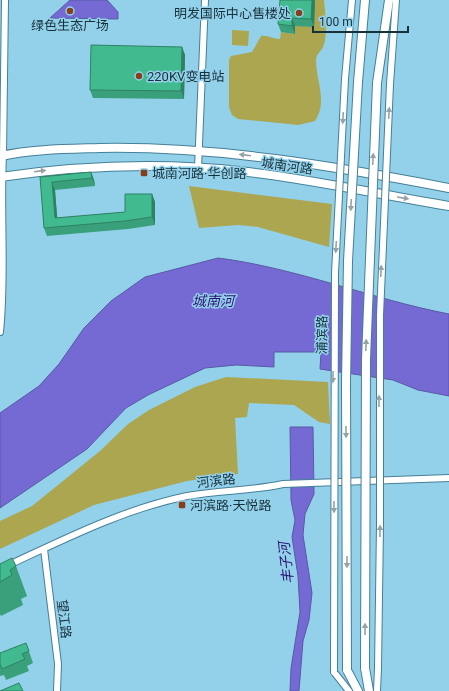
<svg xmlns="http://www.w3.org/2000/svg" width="449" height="691" viewBox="0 0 449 691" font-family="Roboto,'Noto Sans SC',sans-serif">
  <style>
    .green { fill: #aca650 }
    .water { fill: #756ad3; stroke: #5959a5 }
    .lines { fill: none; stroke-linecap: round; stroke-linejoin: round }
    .minor-casing { stroke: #448098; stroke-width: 8 }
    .major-casing { stroke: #448098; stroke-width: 10 }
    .minor { stroke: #fff; stroke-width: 6 }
    .major { stroke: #fff; stroke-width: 8 }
    .minor-bridge-casing { stroke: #448098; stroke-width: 8; stroke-linecap: butt }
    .major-bridge-casing { stroke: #448098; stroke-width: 10; stroke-linecap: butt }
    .minor-bridge { stroke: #fff; stroke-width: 6 }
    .major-bridge { stroke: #fff; stroke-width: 8 }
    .wall { fill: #39a07b }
    .shaded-wall { fill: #2e8264 }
    .building { fill: #42ba8f; stroke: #2e8264 }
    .oneway { fill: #97a2a7 }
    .poi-dot { fill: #863f1b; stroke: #93d1ea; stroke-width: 1.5 }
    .labels { text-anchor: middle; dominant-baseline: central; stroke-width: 3; stroke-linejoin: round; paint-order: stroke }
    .poi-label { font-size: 13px; fill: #17313b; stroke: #93d1ea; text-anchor: start }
    .street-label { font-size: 13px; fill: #17313b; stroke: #93d1ea }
    .water-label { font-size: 14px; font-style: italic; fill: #2c1172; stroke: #93d1ea }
  </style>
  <rect width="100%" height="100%" fill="#93d1ea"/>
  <g class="green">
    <path d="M 315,0 L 324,0 C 325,11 328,37 323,47 C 321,52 316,54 316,60 C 316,81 328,101 315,121 L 298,125 L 238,119 L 232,115 L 229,107 L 229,60 L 231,56 L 252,52 L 261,36 C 267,35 273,39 280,39 L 281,32 L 295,34 L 295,26 Z"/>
    <path d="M 232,30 L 249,31 L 248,46 L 232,45 Z"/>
    <path d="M 189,186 L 332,204 L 329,247 L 258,227 L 238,225 L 199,228 Z"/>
    <path d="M 226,377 L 328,382 L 330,424 L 319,422 L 294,405 L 249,403 L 247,417 L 235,418 L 238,474 L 187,481 L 94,505 L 0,549 L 0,521 L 32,506 L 100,451 L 128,424 L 149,410 L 195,387 Z"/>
  </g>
  <g class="water">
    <path d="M 70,0 L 107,0 L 118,12 L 118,19 L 50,18 Z"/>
    <path d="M 218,258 C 297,268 371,299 449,314 L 449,396 L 418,390 L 393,380 L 320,369 L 321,352 L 274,352 L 274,367 L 236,365 L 205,368 L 148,395 L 126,408 L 87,449 L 0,508 L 0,413 L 39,386 L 59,364 L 84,328 L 111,301 L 145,277 Z"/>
    <path d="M 290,427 L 313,427 L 314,494 L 305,514 L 303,535 L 312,593 L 309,620 L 303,641 L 299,691 L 290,691 L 291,668 L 300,612 L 298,576 L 292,537 L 295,520 L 291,500 Z"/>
  </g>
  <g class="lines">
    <g class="minor-casing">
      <g id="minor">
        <path d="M 345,79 L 352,0"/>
        <path d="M 390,84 L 396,0"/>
        <path d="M 198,168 L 205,0"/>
        <path d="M 0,332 C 6,273 0,214 3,155 L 5,0"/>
        <path d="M 44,549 L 58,664 L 57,691"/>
        <path d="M 0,569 C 61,541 120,510 187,496 C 219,490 252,491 283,484 L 449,478"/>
        <path d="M 334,672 L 349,691"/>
        <path d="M 377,691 L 378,668"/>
      </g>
    </g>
    <g class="major-casing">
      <g id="major">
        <path d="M 358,82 L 365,0"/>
        <path d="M 377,83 L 389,0"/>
        <path d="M 0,156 C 33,149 67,149 100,148 C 217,146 334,166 449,188"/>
        <path d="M 0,177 C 83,165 165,162 248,172 C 316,180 382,195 449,206"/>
        <path d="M 365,668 L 369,691"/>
        <path d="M 347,670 L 358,691"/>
      </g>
    </g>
    <use href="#minor" class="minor"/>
    <use href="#major" class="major"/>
    <g class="minor-bridge-casing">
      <g id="minor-bridge">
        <path d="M 378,668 L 380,525 L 380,315 L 390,84"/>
        <path d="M 334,672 L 335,273 L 345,79"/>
      </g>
    </g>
    <g class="major-bridge-casing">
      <g id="major-bridge">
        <path d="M 365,668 L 366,359 L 377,83"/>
        <path d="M 347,670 L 346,382 L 348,261 L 358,82"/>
      </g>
    </g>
    <use href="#minor-bridge" class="minor-bridge"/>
    <use href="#major-bridge" class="major-bridge"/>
  </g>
  <g class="wall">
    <path d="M 315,0 L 314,27 L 295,26 L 295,34 L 281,32 L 278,24 Z"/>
    <path d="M 182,47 L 185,55 L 184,99 L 93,98 L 90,90 Z"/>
    <path d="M 91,172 L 94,180 L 95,186 L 55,190 L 57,218 L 125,212 L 152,194 L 155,202 L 155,225 L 128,229 L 47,236 L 44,228 L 40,177 Z"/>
    <path d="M 0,564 L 16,566 L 27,596 L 21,599 L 23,605 L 1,616 L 0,614 Z"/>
    <path d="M 26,643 L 33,663 L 27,666 L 29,671 L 6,680 L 4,675 L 0,676 L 0,653 Z"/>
  </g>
  <g class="shaded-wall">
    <path d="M 312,0 L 315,0 L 314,27 L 311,19 Z"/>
    <path d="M 292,18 L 295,26 L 295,34 L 292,26 Z"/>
    <path d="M 182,47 L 185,55 L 184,99 L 181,91 Z"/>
    <path d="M 91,172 L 94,180 L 95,186 L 92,178 Z"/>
    <path d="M 52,182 L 55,190 L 58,227 L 55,218 Z"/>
    <path d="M 152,194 L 155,202 L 155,225 L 152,217 Z"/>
  </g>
  <g class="building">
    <path d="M 280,0 L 312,0 L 311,19 L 292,18 L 292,26 L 278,24 Z"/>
    <path d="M 91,45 L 182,47 L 181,91 L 90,90 Z"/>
    <path d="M 91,172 L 92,178 L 52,182 L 55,218 L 125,212 L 125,194 L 152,194 L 152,217 L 125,221 L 44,228 L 40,177 Z"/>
    <path d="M 12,558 L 16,566 L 10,570 L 12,575 L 0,582 L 0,564 Z"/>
    <path d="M 26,643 L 29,651 L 22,654 L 25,659 L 2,669 L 0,664 L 0,653 Z"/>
    <path d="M 19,683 L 23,691 L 0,691 Z"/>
  </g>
  <defs><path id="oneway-solid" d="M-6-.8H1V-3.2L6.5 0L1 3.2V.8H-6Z"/></defs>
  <g class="oneway">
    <use href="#oneway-solid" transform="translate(389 113) rotate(-87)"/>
    <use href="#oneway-solid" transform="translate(343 118) rotate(93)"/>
    <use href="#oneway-solid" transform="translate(245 155) rotate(-173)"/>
    <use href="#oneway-solid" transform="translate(373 159) rotate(-87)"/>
    <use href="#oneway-solid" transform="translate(40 171) rotate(-7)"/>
    <use href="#oneway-solid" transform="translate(403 198) rotate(9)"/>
    <use href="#oneway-solid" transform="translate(351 205) rotate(93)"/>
    <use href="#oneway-solid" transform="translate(336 247) rotate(93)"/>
    <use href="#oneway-solid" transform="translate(381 271) rotate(-88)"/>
    <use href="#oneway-solid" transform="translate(366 345) rotate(-88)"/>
    <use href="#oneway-solid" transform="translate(333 377) rotate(91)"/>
    <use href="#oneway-solid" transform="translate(379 401) rotate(-90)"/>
    <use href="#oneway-solid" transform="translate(346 432) rotate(89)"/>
    <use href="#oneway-solid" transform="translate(334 507) rotate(90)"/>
    <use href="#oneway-solid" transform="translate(380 531) rotate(-89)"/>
    <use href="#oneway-solid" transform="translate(347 562) rotate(90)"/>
    <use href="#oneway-solid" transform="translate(365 629) rotate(-90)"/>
  </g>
  <g class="poi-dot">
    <circle cx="70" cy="11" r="4"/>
    <circle cx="299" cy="13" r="4"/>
    <circle cx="139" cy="76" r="4"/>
    <rect x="140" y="169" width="8" height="8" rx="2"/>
    <rect x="178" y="501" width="8" height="8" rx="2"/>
  </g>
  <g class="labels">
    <g class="poi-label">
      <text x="291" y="13" text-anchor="end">明发国际中心售楼处</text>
      <text x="70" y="25" text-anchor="middle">绿色生态广场</text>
      <text x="147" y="76">220KV变电站</text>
      <text x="152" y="173">城南河路·华创路</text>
      <text x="190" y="505">河滨路·天悦路</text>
    </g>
    <g class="street-label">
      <text transform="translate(287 166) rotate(8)">城南河路</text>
      <text transform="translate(322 335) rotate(-89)">浦滨路</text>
      <text transform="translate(216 481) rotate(-7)">河滨路</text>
      <text transform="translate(64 619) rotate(83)">望江路</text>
    </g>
    <g class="water-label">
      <text x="213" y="301">城南河</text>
      <text transform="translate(286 563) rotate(-96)">丰子河</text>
    </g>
  </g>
  <path d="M313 26v6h95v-6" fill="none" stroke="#17313b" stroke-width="2"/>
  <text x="319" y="26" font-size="12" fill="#17313b" stroke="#93d1ea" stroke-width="3" paint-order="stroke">100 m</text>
</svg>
